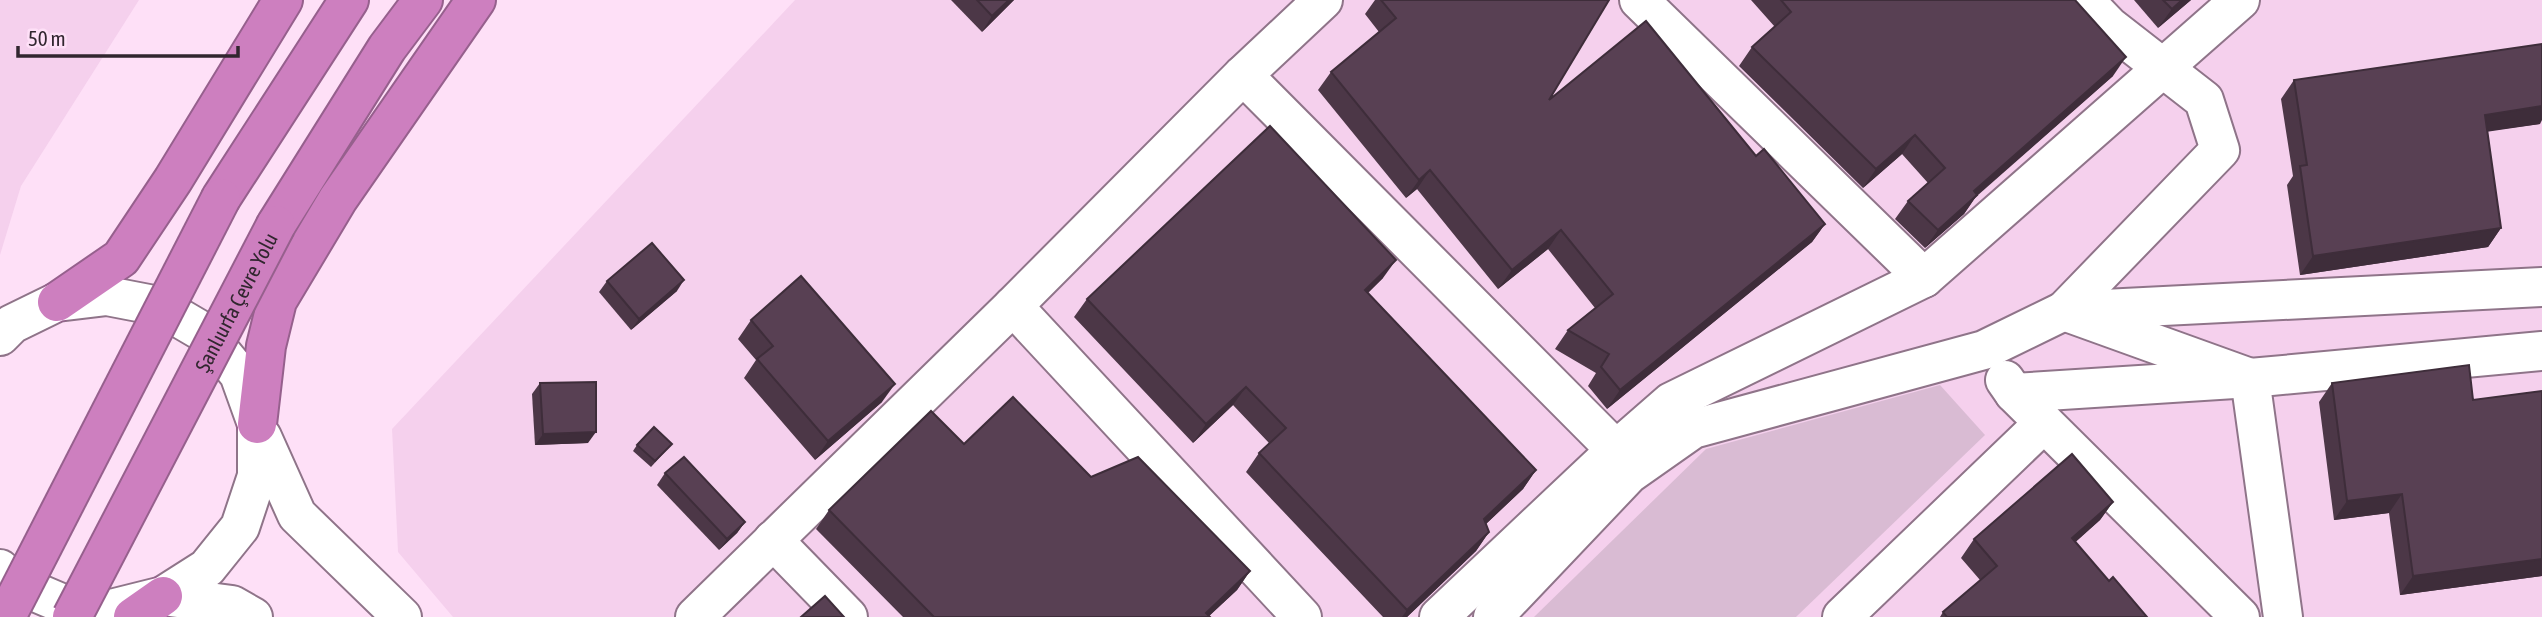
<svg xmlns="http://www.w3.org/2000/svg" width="2542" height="617" viewBox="0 0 2542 617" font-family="'Asap Condensed',sans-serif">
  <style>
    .built { fill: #f5d0ed }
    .green { fill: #d9bbd3 }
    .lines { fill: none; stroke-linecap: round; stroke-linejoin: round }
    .minor-casing { stroke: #8f7489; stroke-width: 42 }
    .highway-casing { stroke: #96608d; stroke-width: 42 }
    .minor { stroke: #fff; stroke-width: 38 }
    .highway { stroke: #cd7fbf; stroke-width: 38 }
    .highway-bridge-casing { stroke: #96608d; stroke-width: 42; stroke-linecap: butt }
    .highway-bridge { stroke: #cd7fbf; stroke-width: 38 }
    .wall { fill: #4c3747 }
    .shaded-wall { fill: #3e2d3a }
    .building { fill: #584053; stroke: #3e2d3a; stroke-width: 2 }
    .labels { text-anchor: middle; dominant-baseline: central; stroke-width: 7; stroke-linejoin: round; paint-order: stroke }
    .street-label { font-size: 21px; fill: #31262f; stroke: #fee0f7 }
  </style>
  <rect width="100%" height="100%" fill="#fee0f7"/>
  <g class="built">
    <path d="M 0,0 L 139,0 L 21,186 L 0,255 Z"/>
    <path d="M 795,0 L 2542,0 L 2542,617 L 453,617 L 398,552 L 392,429 Z"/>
  </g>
  <path class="green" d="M 1940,385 L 1985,435 L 1796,617 L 1534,617 L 1706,449 Z"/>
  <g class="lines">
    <g class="minor-casing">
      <g id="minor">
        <path d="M 1639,0 L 1924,278"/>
        <path d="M 2084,0 L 2109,26 L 2204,100 L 2220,150 L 2064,311 L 2250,378 L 2283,617"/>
        <path d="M 1243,75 L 1616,450 L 1638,462"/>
        <path d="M 1013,306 L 1302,617"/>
        <path d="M 0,336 L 12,324 L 57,302 L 107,296 L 159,306 L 205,333 L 239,374 L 257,424 L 257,476 L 240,527 L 207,568 L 163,596 L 111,609 L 61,603 L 14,583 L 0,569"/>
        <path d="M 2005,380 L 2014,393 L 2240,617"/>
        <path d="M 2014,393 L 2250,378 L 2542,351"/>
        <path d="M 262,437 L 297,515 L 402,617"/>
        <path d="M 773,540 L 848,617"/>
        <path d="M 163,596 L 232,605 L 253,617"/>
        <path d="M 695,617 L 1013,306 L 1243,75 L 1323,0"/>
        <path d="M 1439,617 L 1616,450 L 1671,402 L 1924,278 L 2240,0"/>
        <path d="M 1493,617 L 1629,474 L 1693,429 L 1984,350 L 2064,311 L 2542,287"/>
        <path d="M 1842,617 L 2044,423"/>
      </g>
    </g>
    <g class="highway-casing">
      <g id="highway">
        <path d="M 221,198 L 349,0"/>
        <path d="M 276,225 L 387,48 L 423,0"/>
        <path d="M 57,302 L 121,258 L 173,180 L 283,0"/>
        <path d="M 257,424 L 266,346 L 277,301 L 338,199 L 476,0"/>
        <path d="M 133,617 L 163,596"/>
      </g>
    </g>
    <use href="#minor" class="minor"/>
    <use href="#highway" class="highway"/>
    <g class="highway-bridge-casing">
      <g id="highway-bridge">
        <path d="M 6,617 L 221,198"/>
        <path id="s1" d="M 72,617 L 276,225"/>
      </g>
    </g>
    <use href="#highway-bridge" class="highway-bridge"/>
  </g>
  <g class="wall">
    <path d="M 951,0 L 1014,0 L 982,32 Z"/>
    <path d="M 1375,0 L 1609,0 L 1549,100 L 1756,156 L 1825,224 L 1812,242 L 1607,409 L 1588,386 L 1596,373 L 1555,349 L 1568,330 L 1595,308 L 1548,249 L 1498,289 L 1417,189 L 1406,198 L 1318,90 L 1331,72 L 1379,32 L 1365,14 Z"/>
    <path d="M 1751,0 L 2075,0 L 2113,76 L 1977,195 L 1964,214 L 1925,248 L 1895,219 L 1908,201 L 1928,183 L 1902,154 L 1863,188 L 1739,66 L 1752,47 L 1775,27 Z"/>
    <path d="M 2134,0 L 2191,0 L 2158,28 Z"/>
    <path d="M 2294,80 L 2540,124 L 2487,131 L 2501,228 L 2488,247 L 2300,275 L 2287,185 L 2293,176 L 2281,99 Z"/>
    <path d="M 1383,278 L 1368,293 L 1536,470 L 1523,489 L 1486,524 L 1489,532 L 1476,551 L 1407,617 L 1383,617 L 1246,472 L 1259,453 L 1269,443 L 1233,405 L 1193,443 L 1074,317 L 1087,299 Z"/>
    <path d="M 607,281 L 677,291 L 631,330 L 599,292 Z"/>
    <path d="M 751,320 L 882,402 L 815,460 L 744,378 L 756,360 L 738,339 Z"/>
    <path d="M 540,383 L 588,443 L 535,445 L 532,394 Z"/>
    <path d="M 2332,383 L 2473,400 L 2542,391 L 2542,576 L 2400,595 L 2389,513 L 2334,520 L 2319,402 Z"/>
    <path d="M 672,444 L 651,467 L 633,451 L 637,445 Z"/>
    <path d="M 964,444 L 1091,477 L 1250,571 L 1237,590 L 1209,616 L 1210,617 L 903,617 L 816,529 L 829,510 Z"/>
    <path d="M 665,473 L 745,522 L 737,533 L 719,550 L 657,485 Z"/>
    <path d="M 2113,502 L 2100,520 L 2075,542 L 2109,581 L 2147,617 L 1940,617 L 1943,612 L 1980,580 L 1961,558 L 1974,539 Z"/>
  </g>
  <g class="shaded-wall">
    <path d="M 1009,0 L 1014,0 L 982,32 L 992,16 Z"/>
    <path d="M 2182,0 L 2191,0 L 2158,28 L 2172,9 Z"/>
    <path d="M 2126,57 L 2113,76 L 1961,210 L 1974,191 Z"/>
    <path d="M 2542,106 L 2542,120 L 2540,124 L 2472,134 L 2485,115 Z"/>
    <path d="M 1915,135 L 1902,154 L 1863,188 L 1876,169 Z"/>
    <path d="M 1430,170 L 1417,189 L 1406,198 L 1419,180 Z"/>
    <path d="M 1977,195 L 1964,214 L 1925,248 L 1938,230 Z"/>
    <path d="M 1825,224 L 1812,242 L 1607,409 L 1620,390 Z"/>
    <path d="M 2501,228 L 2488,247 L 2300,275 L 2313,256 Z"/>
    <path d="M 1561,230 L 1548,249 L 1498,289 L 1512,270 Z"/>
    <path d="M 1396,260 L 1383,278 L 1352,308 L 1365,290 Z"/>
    <path d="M 684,280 L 677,291 L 631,330 L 639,319 Z"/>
    <path d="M 895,384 L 882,402 L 815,460 L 828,441 Z"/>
    <path d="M 1246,387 L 1233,405 L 1193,443 L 1206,424 Z"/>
    <path d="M 596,432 L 588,443 L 535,445 L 543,434 Z"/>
    <path d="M 1536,470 L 1523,489 L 1471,538 L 1484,519 Z"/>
    <path d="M 2402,494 L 2389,513 L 2334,520 L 2347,501 Z"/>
    <path d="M 2113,502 L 2100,520 L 2059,557 L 2072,538 Z"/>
    <path d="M 745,522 L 737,533 L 719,550 L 727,539 Z"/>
    <path d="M 1489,532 L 1476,551 L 1407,617 L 1402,617 L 1407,610 Z"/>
    <path d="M 2542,559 L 2542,576 L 2400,595 L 2413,576 Z"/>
    <path d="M 1250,571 L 1237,590 L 1208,617 L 1206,613 Z"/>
  </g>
  <g class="building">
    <path d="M 977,0 L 1009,0 L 992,16 Z"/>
    <path d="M 1381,0 L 1609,0 L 1549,100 L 1646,21 L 1756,156 L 1764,149 L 1825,224 L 1620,390 L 1601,367 L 1609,354 L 1568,330 L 1613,294 L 1561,230 L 1512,270 L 1430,170 L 1419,180 L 1331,72 L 1396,18 Z"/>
    <path d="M 1781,0 L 2075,0 L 2126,57 L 1974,191 L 1977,195 L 1938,230 L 1908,201 L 1945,168 L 1915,135 L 1876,169 L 1752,47 L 1791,12 Z"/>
    <path d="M 2163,0 L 2182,0 L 2172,9 Z"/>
    <path d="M 2542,44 L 2542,106 L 2485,115 L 2501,228 L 2313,256 L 2300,166 L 2307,165 L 2294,80 Z"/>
    <path d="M 1270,126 L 1396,260 L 1365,290 L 1536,470 L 1484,519 L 1489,532 L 1407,610 L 1259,453 L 1286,428 L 1246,387 L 1206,424 L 1087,299 Z"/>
    <path d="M 652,243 L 684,280 L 639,319 L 607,281 Z"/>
    <path d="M 801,276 L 895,384 L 828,441 L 757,359 L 773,346 L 751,320 Z"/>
    <path d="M 2469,365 L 2473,400 L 2542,391 L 2542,559 L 2413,576 L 2402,494 L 2347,501 L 2332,383 Z"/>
    <path d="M 596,382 L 596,432 L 543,434 L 540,383 Z"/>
    <path d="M 1013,397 L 1091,477 L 1138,457 L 1250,571 L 1206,613 L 1210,617 L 934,617 L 829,510 L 931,411 L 964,444 Z"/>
    <path d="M 654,427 L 672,444 L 655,461 L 637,445 Z"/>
    <path d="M 2072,454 L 2113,502 L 2072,538 L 2109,581 L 2113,577 L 2147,617 L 1947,617 L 1943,612 L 1997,566 L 1974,539 Z"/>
    <path d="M 684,457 L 745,522 L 727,539 L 665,473 Z"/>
    <path d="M 825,596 L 844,617 L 801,617 Z"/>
  </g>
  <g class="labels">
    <g class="street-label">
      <text stroke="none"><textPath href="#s1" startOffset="355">Şanlıurfa Çevre Yolu</textPath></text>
    </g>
  </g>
  <path d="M18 46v10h220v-10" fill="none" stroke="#31262f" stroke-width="3.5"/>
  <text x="28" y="46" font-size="21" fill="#31262f" stroke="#fee0f7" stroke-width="5" paint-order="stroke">50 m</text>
</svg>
